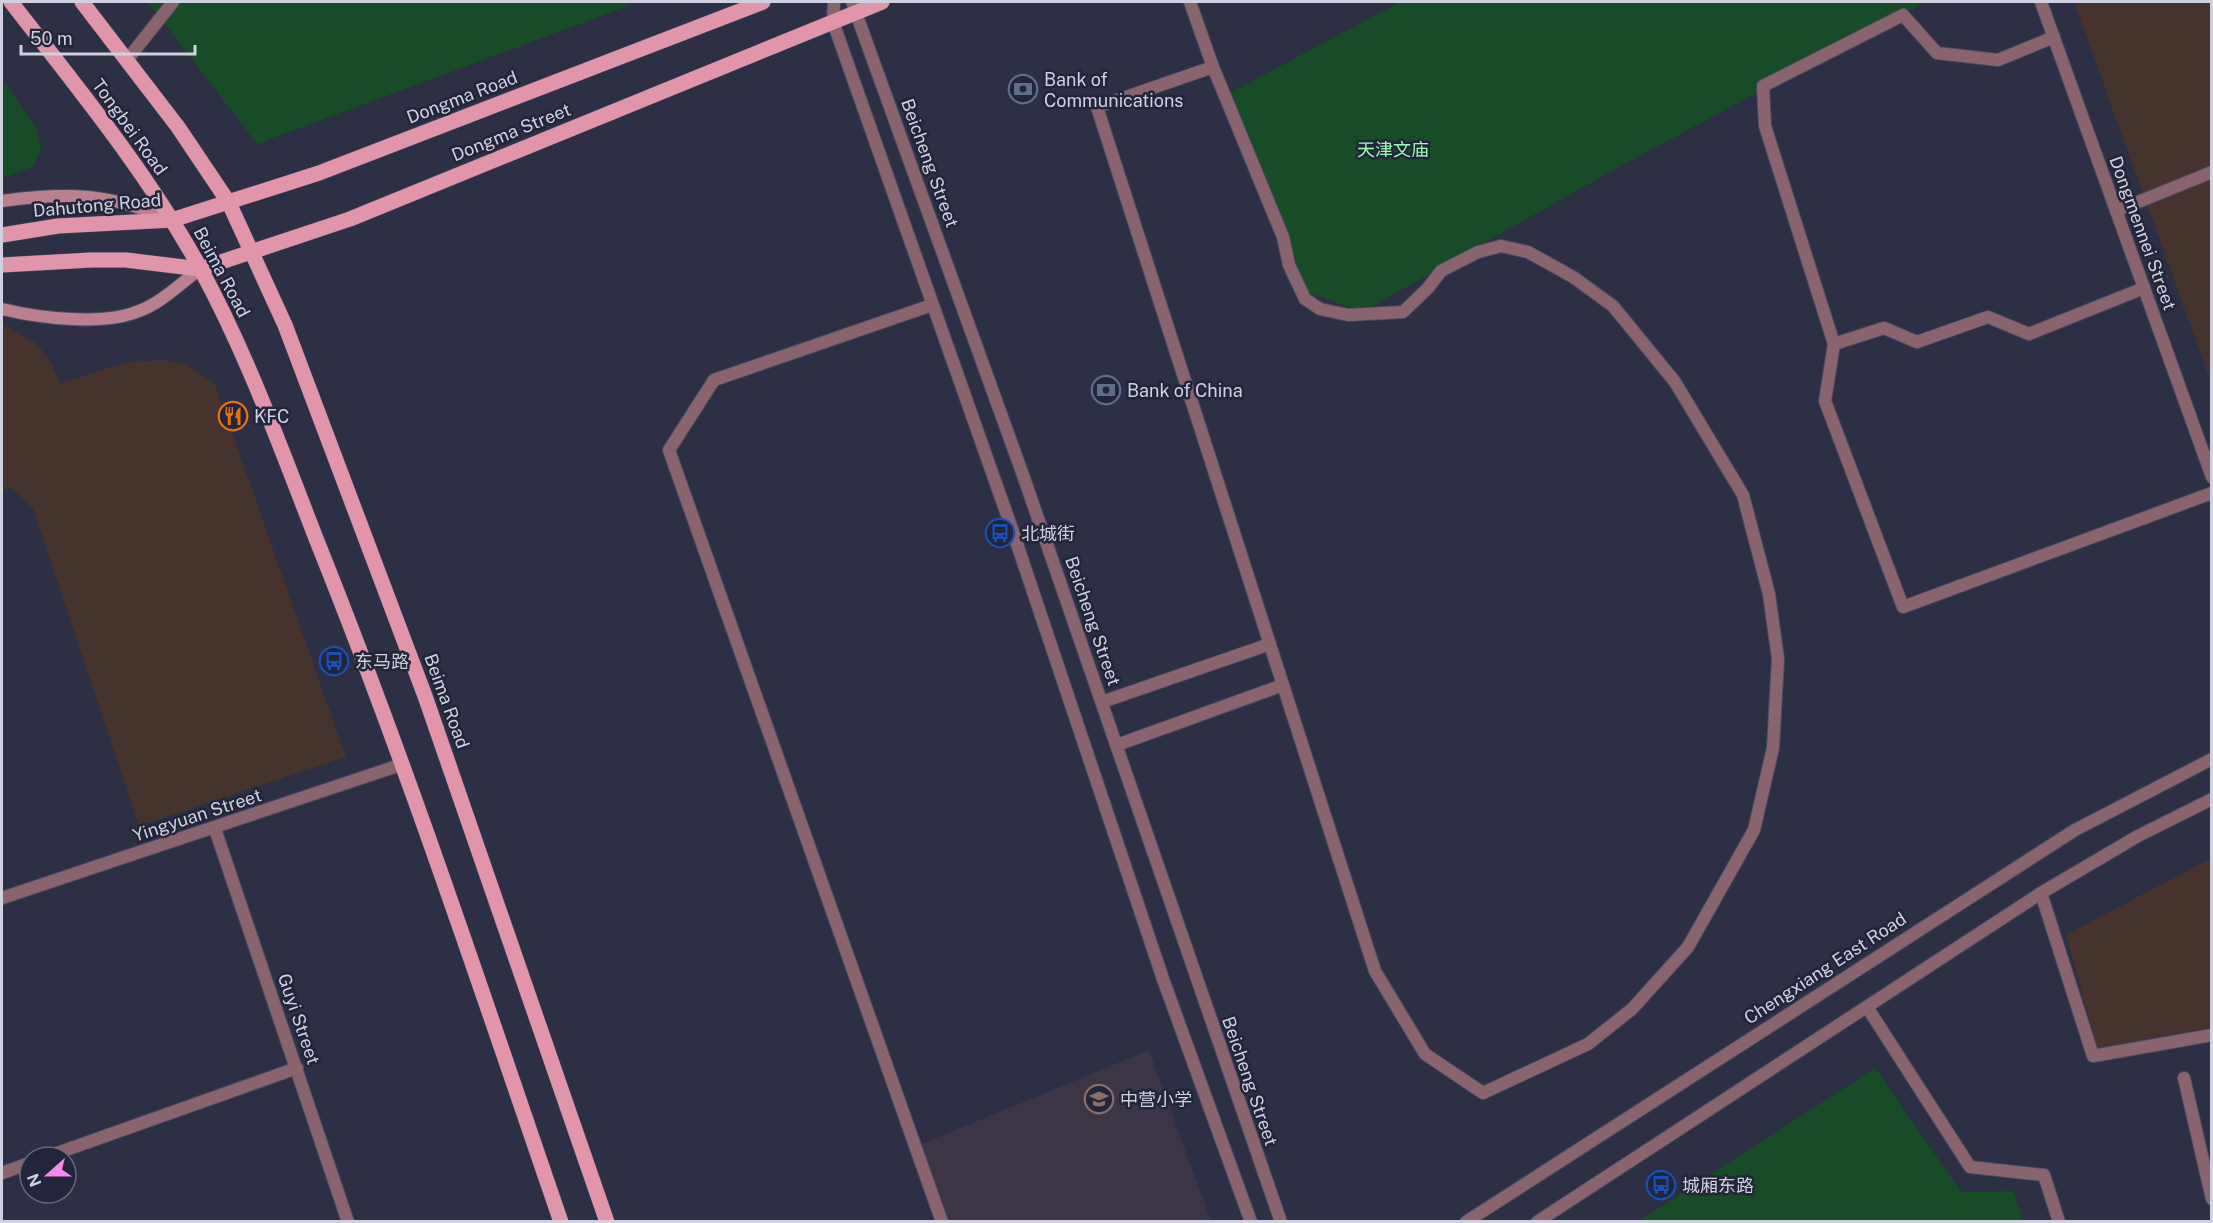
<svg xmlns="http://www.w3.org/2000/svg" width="2213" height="1223" viewBox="0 0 2213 1223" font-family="'Public Sans','Noto Sans SC',sans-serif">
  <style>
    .commercial { fill: #46332d }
    .education { fill: #3b3546 }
    .green { fill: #174c26 }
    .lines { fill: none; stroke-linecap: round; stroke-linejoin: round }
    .pedestrian-casing { stroke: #4a4c61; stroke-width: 14 }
    .minor-casing { stroke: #4a4c61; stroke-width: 14 }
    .tertiary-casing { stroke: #4a4c61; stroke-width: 14 }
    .secondary-casing { stroke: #4a4c61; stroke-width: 14 }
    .primary-casing { stroke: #4a4c61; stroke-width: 16 }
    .pedestrian { stroke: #89646e; stroke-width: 12 }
    .minor { stroke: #89646e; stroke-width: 12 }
    .tertiary { stroke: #89646e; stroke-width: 12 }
    .secondary { stroke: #ba8090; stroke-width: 12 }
    .primary { stroke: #e095aa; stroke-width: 15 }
    .labels { text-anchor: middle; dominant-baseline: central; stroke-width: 5; stroke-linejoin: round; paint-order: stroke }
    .poi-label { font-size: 18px; fill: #d0d1e0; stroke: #23253a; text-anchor: start }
    .street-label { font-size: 18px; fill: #d0d1e0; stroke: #23253a }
    .park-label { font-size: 18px; fill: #9afbae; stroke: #23253a }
  </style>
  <rect width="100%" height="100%" fill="#2d2f45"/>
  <g class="commercial">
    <path d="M 2074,2 L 2211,2 L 2211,382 Z"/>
    <path d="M 2,324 L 36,343 L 50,361 L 61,383 L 128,362 L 162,360 L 186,364 L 215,384 L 346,757 L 139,826 L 33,509 L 12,488 L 2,490 Z"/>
    <path d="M 2211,858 L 2211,1027 L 2097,1048 L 2066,935 Z"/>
  </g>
  <path class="education" d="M 1149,1050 L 1211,1221 L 940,1221 L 914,1147 Z"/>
  <g class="green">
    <path d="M 148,2 L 639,2 L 257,144 Z"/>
    <path d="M 1400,2 L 1926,2 L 1608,173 L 1362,312 L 1307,292 L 1230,93 Z"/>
    <path d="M 2,79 L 36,128 L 41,149 L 33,167 L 2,178 Z"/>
    <path d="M 1875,1068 L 1961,1192 L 2013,1191 L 2024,1221 L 1639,1221 Z"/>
  </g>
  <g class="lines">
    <g class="pedestrian-casing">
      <path id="pedestrian" d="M 127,60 L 173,2"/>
    </g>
    <g class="minor-casing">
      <g id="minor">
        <path d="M 1190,2 L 1213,67 L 1283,237 L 1289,265 L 1305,299 L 1320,309 L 1348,315 L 1403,312 L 1428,288 L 1441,271 L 1478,252 L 1501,246 L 1528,252 L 1573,277 L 1613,306 L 1675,382 L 1743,495 L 1769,594 L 1778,659 L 1773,748 L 1754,830 L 1688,947 L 1632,1009 L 1588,1044 L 1483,1093 L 1425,1054 L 1375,971 L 1097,107 L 1213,67"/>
        <path d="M 2054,37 L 1998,60 L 1937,53 L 1903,15 L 1763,86 L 1765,126 L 1834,344 L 1825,401 L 1903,607 L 2212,493"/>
        <path d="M 2116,211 L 2212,172"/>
        <path d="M 932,305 L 714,380 L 669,450 L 942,1222"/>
        <path d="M 1834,344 L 1884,328 L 1917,342 L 1988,317 L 2029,334 L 2144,288"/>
        <path d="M 1102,702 L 1270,644"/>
        <path d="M 1117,745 L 1283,685"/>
        <path d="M 215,829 L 348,1222"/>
        <path d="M 2041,893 L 2093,1056 L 2212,1035"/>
        <path d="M 1867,1007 L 1970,1167 L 2044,1175 L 2059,1222"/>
        <path d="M 2184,1078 L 2212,1199"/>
        <path d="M 46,1157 L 297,1068"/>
        <path d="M 2,1173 L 30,1163"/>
      </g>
    </g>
    <g class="tertiary-casing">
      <g id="tertiary">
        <path d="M 834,2 L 833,22 L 1012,529 L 1163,979 L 1251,1222"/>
        <path d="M 852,2 L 1023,475 L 1281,1222"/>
        <path d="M 2041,2 L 2212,477"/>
        <path d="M 2,898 L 403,764"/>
        <path d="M 1466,1222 L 2075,830 L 2212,759"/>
        <path d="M 1537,1222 L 2041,893 L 2138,836 L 2212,799"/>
      </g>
    </g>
    <g class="secondary-casing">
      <g id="secondary">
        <path d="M 2,201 C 66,192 111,193 171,220"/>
        <path d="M 2,309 C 39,318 103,326 139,311 C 161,303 181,283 200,269"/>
      </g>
    </g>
    <g class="primary-casing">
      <g id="primary">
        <path d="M 11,2 C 77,87 146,171 199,266 C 248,355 282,452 319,546 C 408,768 483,995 561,1222"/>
        <path d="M 82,2 L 178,127 L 229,203 L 285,325 L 425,696 L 607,1222"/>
        <path d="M 2,235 L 58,226 L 172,220 L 319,173 L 763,2"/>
        <path d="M 2,265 L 91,260 L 126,260 L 200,269 L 350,219 L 882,2"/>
      </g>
    </g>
    <use href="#pedestrian" class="pedestrian"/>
    <use href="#minor" class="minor"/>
    <use href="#tertiary" class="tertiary"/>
    <use href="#secondary" class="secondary"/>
    <use href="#primary" class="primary"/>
  </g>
  <defs>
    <g id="bank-ring" transform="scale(1.5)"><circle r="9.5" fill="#23253a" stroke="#5c6f8a" stroke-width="1.5"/><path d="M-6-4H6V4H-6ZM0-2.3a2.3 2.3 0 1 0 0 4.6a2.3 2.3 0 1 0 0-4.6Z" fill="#5c6f8a"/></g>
    <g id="restaurant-ring" transform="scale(1.5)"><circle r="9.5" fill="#23253a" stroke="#e8710a" stroke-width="1.5"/><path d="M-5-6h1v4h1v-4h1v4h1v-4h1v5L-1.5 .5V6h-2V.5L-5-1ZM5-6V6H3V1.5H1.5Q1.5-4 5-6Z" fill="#e8710a"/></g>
    <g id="bus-ring" transform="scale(1.5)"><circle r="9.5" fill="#23253a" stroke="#1a4fb4" stroke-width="1.5"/><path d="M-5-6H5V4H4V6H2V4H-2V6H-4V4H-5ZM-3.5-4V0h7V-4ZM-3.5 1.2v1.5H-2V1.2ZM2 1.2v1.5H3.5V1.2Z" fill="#1a4fb4"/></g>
    <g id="school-ring" transform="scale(1.5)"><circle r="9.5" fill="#23253a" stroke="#8d6e63" stroke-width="1.5"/><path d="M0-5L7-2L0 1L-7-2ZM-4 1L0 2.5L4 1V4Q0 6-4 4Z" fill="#8d6e63"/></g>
  </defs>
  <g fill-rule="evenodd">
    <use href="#bank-ring" x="1023" y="89"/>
    <use href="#bank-ring" x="1106" y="390"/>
    <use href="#restaurant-ring" x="233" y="416"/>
    <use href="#bus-ring" x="1000" y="533"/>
    <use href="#bus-ring" x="334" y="661"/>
    <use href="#school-ring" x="1099" y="1099"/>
    <use href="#bus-ring" x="1661" y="1185"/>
  </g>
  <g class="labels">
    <g class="poi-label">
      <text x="1044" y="79">Bank of<tspan x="1044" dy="21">Communications</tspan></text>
      <text x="1127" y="390">Bank of China</text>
      <text x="254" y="416">KFC</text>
      <text x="1021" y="533">北城街</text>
      <text x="355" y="661">东马路</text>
      <text x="1120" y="1099">中营小学</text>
      <text x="1682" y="1185">城厢东路</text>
    </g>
    <g class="street-label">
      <text transform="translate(462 97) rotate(-21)">Dongma Road</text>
      <text transform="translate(130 127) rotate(54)">Tongbei Road</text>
      <text transform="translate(511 132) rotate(-22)">Dongma Street</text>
      <text transform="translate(930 163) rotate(70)">Beicheng Street</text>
      <text transform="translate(97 205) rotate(-5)">Dahutong Road</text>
      <text transform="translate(2143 233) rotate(70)">Dongmennei Street</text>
      <text transform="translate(222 272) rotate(62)">Beima Road</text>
      <text transform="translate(1093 621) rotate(71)">Beicheng Street</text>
      <text transform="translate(447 701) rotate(70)">Beima Road</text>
      <text transform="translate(197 815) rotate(-18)">Yingyuan Street</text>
      <text transform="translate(1825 968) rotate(-33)">Chengxiang East Road</text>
      <text transform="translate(299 1019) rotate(71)">Guyi Street</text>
      <text transform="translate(1250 1081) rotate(71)">Beicheng Street</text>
    </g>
    <g class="park-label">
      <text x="1393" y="149">天津文庙</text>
    </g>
  </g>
  <rect width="2213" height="1223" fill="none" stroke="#d0d1e0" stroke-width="6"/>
  <g transform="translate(48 1175) rotate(249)"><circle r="28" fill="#23253a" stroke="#686a7c" stroke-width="1.5"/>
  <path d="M0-4.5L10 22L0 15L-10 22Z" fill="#f788ec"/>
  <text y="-9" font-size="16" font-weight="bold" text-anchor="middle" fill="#d0d1e0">N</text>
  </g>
  <path d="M21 45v9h174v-9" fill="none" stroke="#d0d1e0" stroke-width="3"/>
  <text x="30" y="45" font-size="18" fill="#d0d1e0" stroke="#23253a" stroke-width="4.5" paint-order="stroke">50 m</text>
</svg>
